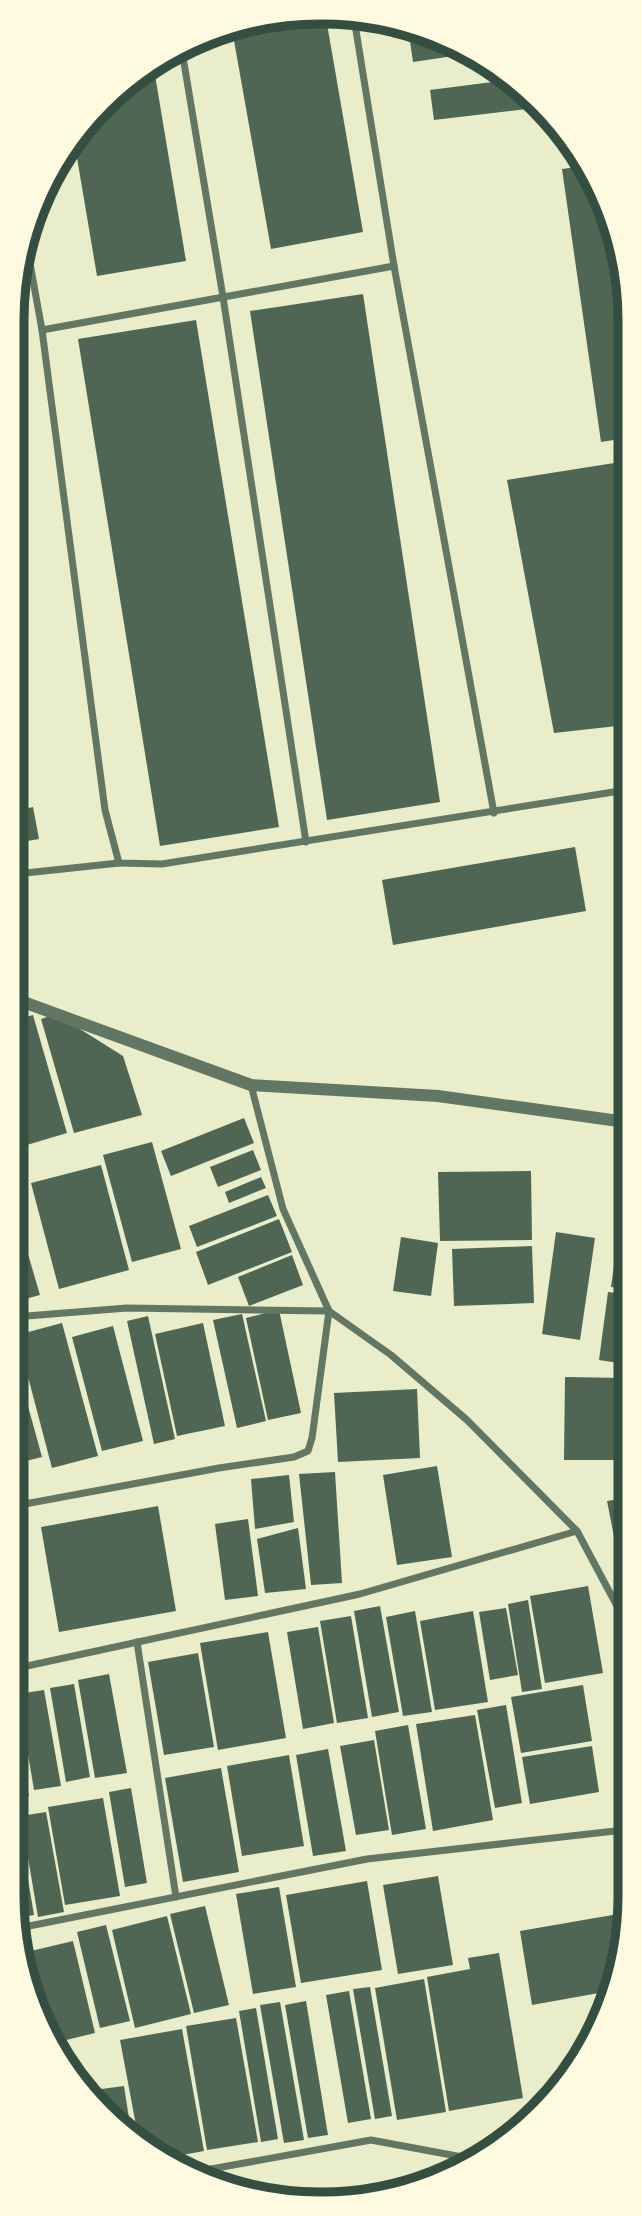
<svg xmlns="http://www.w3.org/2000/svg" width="642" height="2216" viewBox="0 0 642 2216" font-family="Barlow,sans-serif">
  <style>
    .building { fill: #4f6655 }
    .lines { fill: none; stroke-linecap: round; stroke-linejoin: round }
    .minor { stroke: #617663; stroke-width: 7 }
    .tertiary { stroke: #617663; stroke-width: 12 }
    .rim { fill: none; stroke: #344e41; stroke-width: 9 }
  </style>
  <rect width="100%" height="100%" fill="#e9edc9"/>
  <g class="building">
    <path d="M 260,18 L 326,18 L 363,232 L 271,249 L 233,35 L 216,37 Z"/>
    <path d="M 408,28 L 429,36 L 474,53 L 413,62 Z"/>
    <path d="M 153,63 L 186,261 L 97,276 L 74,140 Z"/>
    <path d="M 508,80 L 534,102 L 535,108 L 434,120 L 430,90 Z"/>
    <path d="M 585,166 L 598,185 L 627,281 L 627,438 L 601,442 L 562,169 Z"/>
    <path d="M 363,294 L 440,802 L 327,820 L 250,311 Z"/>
    <path d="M 196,320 L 279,827 L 160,846 L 78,339 Z"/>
    <path d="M 627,461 L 626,725 L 554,733 L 507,480 Z"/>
    <path d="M 16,719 L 25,749 L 16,751 Z"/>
    <path d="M 23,753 L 28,775 L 16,778 L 16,755 Z"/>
    <path d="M 21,781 L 27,806 L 16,808 L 16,782 Z"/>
    <path d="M 33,807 L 39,839 L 16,843 L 16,811 Z"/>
    <path d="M 575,847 L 586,911 L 393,945 L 382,880 Z"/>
    <path d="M 56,1014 L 123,1056 L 142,1115 L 74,1133 L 41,1019 Z"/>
    <path d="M 33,1015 L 67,1133 L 20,1147 L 15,1129 L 15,1020 Z"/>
    <path d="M 244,1118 L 254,1143 L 171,1176 L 161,1151 Z"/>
    <path d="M 152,1142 L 181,1249 L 132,1262 L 103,1155 Z"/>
    <path d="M 253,1150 L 261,1170 L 218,1187 L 210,1167 Z"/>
    <path d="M 101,1165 L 129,1270 L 59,1289 L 31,1183 Z"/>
    <path d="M 531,1171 L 532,1240 L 440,1241 L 438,1172 Z"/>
    <path d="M 261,1177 L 266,1188 L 229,1203 L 225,1192 Z"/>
    <path d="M 624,1192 L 625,1192 L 625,1289 L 611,1287 Z"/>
    <path d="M 268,1195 L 277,1216 L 197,1247 L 189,1226 Z"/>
    <path d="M 15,1210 L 40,1295 L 14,1302 Z"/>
    <path d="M 279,1219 L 292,1252 L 208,1285 L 196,1252 Z"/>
    <path d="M 556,1232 L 595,1238 L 580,1340 L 542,1334 Z"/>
    <path d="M 401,1237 L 438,1243 L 431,1296 L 393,1291 Z"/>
    <path d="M 532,1246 L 534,1303 L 454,1306 L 452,1249 Z"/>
    <path d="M 292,1255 L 303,1285 L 249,1306 L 238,1277 Z"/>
    <path d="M 608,1292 L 625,1294 L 625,1364 L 599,1360 Z"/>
    <path d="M 279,1310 L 301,1413 L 268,1420 L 246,1318 Z"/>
    <path d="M 242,1314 L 266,1421 L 237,1428 L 213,1320 Z"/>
    <path d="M 148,1316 L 175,1439 L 154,1444 L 127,1321 Z"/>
    <path d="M 62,1323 L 98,1456 L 52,1468 L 17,1335 Z"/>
    <path d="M 203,1323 L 225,1426 L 177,1436 L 155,1334 Z"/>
    <path d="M 113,1326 L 143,1441 L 102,1451 L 72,1337 Z"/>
    <path d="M 14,1355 L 42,1457 L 14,1464 Z"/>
    <path d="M 565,1377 L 625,1378 L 625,1460 L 564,1460 Z"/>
    <path d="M 417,1389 L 420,1458 L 338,1462 L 334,1393 Z"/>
    <path d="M 437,1466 L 452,1557 L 397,1565 L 383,1475 Z"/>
    <path d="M 335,1472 L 342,1583 L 311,1585 L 299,1474 Z"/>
    <path d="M 289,1475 L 294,1522 L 255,1529 L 251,1479 Z"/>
    <path d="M 625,1498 L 625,1545 L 616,1547 L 607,1501 Z"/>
    <path d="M 158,1506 L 176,1611 L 59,1632 L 41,1527 Z"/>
    <path d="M 248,1519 L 258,1596 L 225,1600 L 215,1524 Z"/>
    <path d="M 298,1528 L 306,1589 L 265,1593 L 257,1539 Z"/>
    <path d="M 588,1586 L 603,1673 L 545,1683 L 530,1596 Z"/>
    <path d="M 528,1600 L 542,1689 L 522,1692 L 508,1604 Z"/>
    <path d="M 380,1606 L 399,1712 L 372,1717 L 354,1611 Z"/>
    <path d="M 506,1608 L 518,1675 L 490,1680 L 479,1612 Z"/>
    <path d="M 415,1611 L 432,1712 L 403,1716 L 386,1617 Z"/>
    <path d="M 473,1611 L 488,1702 L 435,1710 L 420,1621 Z"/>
    <path d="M 351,1616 L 368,1718 L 337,1723 L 320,1621 Z"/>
    <path d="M 318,1627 L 334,1723 L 303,1729 L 287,1632 Z"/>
    <path d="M 268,1632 L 286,1738 L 218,1750 L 200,1643 Z"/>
    <path d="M 198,1653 L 214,1747 L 164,1755 L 148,1662 Z"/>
    <path d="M 109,1674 L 127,1773 L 95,1778 L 78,1680 Z"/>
    <path d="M 74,1684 L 90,1777 L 66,1782 L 50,1688 Z"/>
    <path d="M 583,1685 L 592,1741 L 521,1753 L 511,1697 Z"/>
    <path d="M 44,1690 L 61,1786 L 34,1790 L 18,1694 Z"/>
    <path d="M 506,1705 L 522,1803 L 495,1808 L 477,1710 Z"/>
    <path d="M 13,1711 L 29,1796 L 13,1799 Z"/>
    <path d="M 475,1715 L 493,1820 L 433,1831 L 416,1724 Z"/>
    <path d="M 408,1725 L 426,1829 L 392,1835 L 375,1731 Z"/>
    <path d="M 374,1740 L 389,1830 L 356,1835 L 340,1746 Z"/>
    <path d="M 592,1746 L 599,1792 L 530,1804 L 522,1757 Z"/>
    <path d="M 328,1749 L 346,1851 L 313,1856 L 296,1755 Z"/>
    <path d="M 289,1755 L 304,1846 L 242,1856 L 227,1766 Z"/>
    <path d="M 221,1768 L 239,1872 L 183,1882 L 165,1778 Z"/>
    <path d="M 131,1788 L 147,1883 L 125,1887 L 109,1792 Z"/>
    <path d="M 103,1798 L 120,1896 L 65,1905 L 48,1807 Z"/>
    <path d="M 46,1812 L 64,1912 L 38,1917 L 21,1816 Z"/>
    <path d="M 20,1832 L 34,1915 L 17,1918 L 12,1895 L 12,1833 Z"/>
    <path d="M 438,1876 L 453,1965 L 398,1974 L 383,1885 Z"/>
    <path d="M 367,1881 L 382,1970 L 301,1983 L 286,1895 Z"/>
    <path d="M 279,1887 L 296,1987 L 253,1994 L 236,1894 Z"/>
    <path d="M 205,1906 L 229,2005 L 194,2013 L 170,1914 Z"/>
    <path d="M 624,1913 L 624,1955 L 610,1991 L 532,2005 L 520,1931 Z"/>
    <path d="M 167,1916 L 191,2014 L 135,2028 L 112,1930 Z"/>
    <path d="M 106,1925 L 130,2021 L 100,2028 L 77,1932 Z"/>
    <path d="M 73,1941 L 95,2033 L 54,2043 L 31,1951 Z"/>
    <path d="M 24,1942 L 44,2025 L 44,2026 L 36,2013 Z"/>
    <path d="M 499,1953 L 523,2098 L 449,2111 L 427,1977 L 470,1969 L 468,1958 Z"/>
    <path d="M 424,1979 L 446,2112 L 397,2120 L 375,1988 Z"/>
    <path d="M 370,1987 L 392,2116 L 375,2119 L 353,1989 Z"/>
    <path d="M 349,1991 L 371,2119 L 348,2123 L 326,1995 Z"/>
    <path d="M 306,2001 L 328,2135 L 308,2138 L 285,2005 Z"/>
    <path d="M 280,2002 L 304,2140 L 284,2143 L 260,2005 Z"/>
    <path d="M 256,2008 L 278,2139 L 261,2142 L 239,2011 Z"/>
    <path d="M 236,2018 L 258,2142 L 207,2150 L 186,2026 Z"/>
    <path d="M 182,2029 L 204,2151 L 166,2158 L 138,2136 L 120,2040 Z"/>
    <path d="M 70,2050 L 76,2077 L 75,2077 L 60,2052 Z"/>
    <path d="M 124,2086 L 131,2131 L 89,2099 L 86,2091 Z"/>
    <path d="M 434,2180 L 420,2187 L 384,2192 L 383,2185 Z"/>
    <path d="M 315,2198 L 315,2201 L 300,2203 L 291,2200 Z"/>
  </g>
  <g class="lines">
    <g class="minor">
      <path d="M 354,18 L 394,266 L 494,813"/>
      <path d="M 182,51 L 223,297 L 306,842"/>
      <path d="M 26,241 L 42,330 L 105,810 L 119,863 L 162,864 L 626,790"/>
      <path d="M 42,330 L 394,266"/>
      <path d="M 16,874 L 119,863"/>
      <path d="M 251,1085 L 283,1209 L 329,1311 L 391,1355 L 467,1420 L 577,1531 L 625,1621"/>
      <path d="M 14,1506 L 219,1468 L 294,1457 L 308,1451 L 312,1438 L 329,1311 L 127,1308 L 14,1317"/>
      <path d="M 137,1642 L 176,1897"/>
      <path d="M 13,1669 L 360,1594 L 577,1531"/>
      <path d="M 19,1928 L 367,1859 L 624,1830"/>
      <path d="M 189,2173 L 371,2140 L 473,2159"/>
    </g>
    <path class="tertiary" d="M 15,999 L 251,1085 L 438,1096 L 626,1122"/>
  </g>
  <path d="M0 0H642V2216H0ZM320 24H322A296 296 0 0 1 618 320V1896A296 296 0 0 1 322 2192H320A296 296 0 0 1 24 1896V320A296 296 0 0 1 320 24Z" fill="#fefae0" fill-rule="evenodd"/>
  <path class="rim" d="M320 24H322A296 296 0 0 1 618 320V1896A296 296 0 0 1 322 2192H320A296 296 0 0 1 24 1896V320A296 296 0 0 1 320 24Z"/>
</svg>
